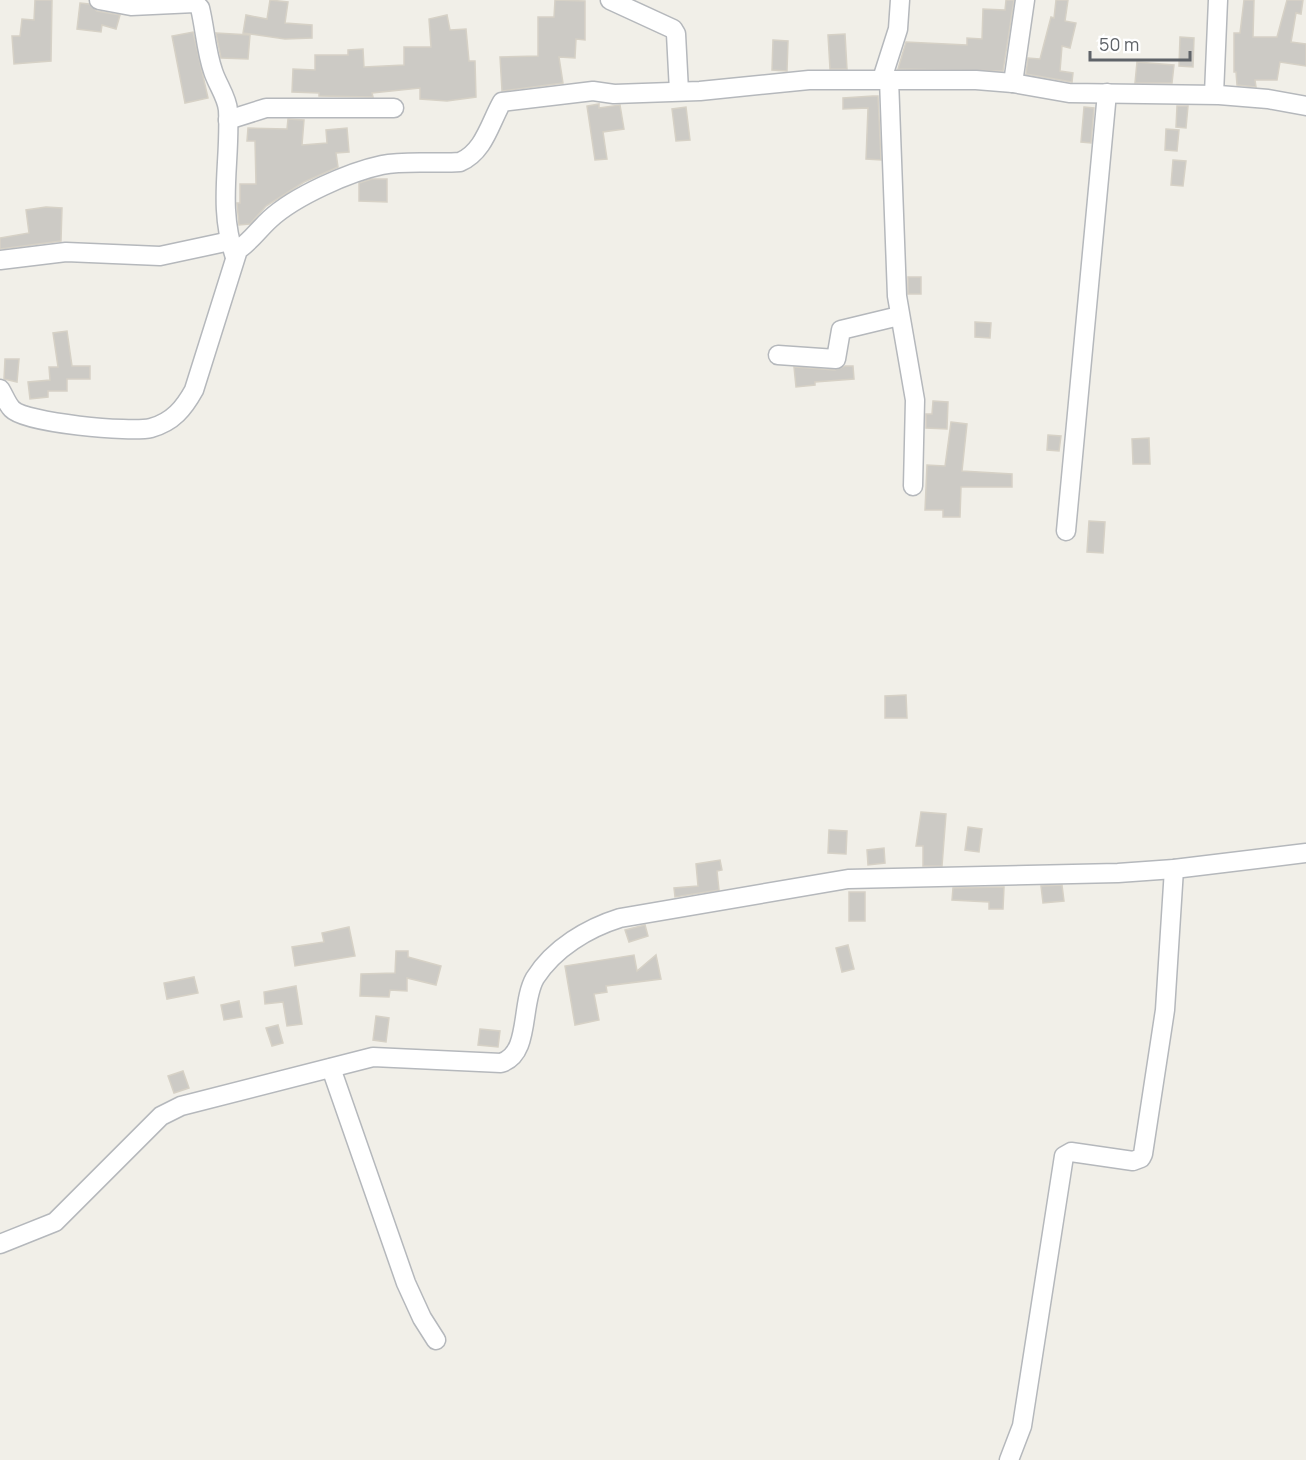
<svg xmlns="http://www.w3.org/2000/svg" width="1306" height="1460" viewBox="0 0 1306 1460" font-family="Manrope,sans-serif">
  <style>
    .building { fill: #cccac5; stroke: #d6d1c6; stroke-width: 1.5 }
    .lines { fill: none; stroke-linecap: round; stroke-linejoin: round }
    .minor-casing { stroke: #b5b8bc; stroke-width: 21 }
    .minor { stroke: #fff; stroke-width: 18 }
  </style>
  <rect width="100%" height="100%" fill="#f1efe8"/>
  <g class="building">
    <path d="M 35,0 L 52,0 L 51,61 L 14,64 L 12,36 L 20,36 L 22,19 L 34,20 Z"/>
    <path d="M 270,0 L 288,2 L 285,23 L 312,25 L 312,38 L 285,39 L 243,33 L 246,15 L 267,19 Z"/>
    <path d="M 555,0 L 585,1 L 585,40 L 576,39 L 575,58 L 559,57 L 563,83 L 502,91 L 500,57 L 538,56 L 538,17 L 554,17 Z"/>
    <path d="M 1006,0 L 1014,0 L 1003,71 L 898,69 L 906,42 L 967,45 L 967,38 L 982,39 L 983,9 L 1005,10 Z"/>
    <path d="M 1056,0 L 1068,0 L 1065,21 L 1076,23 L 1070,48 L 1062,46 L 1060,71 L 1073,73 L 1072,82 L 1026,74 L 1028,58 L 1040,59 L 1051,17 L 1054,18 Z"/>
    <path d="M 1244,0 L 1254,0 L 1253,37 L 1277,37 L 1287,0 L 1303,0 L 1301,14 L 1296,13 L 1291,42 L 1306,44 L 1306,66 L 1280,62 L 1277,80 L 1255,80 L 1256,87 L 1237,85 L 1236,72 L 1234,72 L 1234,33 L 1240,33 Z"/>
    <path d="M 80,3 L 89,4 L 97,11 L 120,15 L 116,29 L 102,25 L 101,32 L 77,29 Z"/>
    <path d="M 447,15 L 450,30 L 466,29 L 469,61 L 475,61 L 476,97 L 447,101 L 420,99 L 420,88 L 372,93 L 373,97 L 319,96 L 319,93 L 292,92 L 293,69 L 315,70 L 315,55 L 348,55 L 348,50 L 363,49 L 364,67 L 404,65 L 404,47 L 431,47 L 429,19 Z"/>
    <path d="M 193,32 L 208,98 L 185,103 L 172,36 Z"/>
    <path d="M 216,33 L 250,35 L 248,59 L 221,58 Z"/>
    <path d="M 845,34 L 847,69 L 830,69 L 828,35 Z"/>
    <path d="M 1180,37 L 1194,38 L 1193,67 L 1179,66 Z"/>
    <path d="M 773,40 L 788,41 L 787,71 L 772,70 Z"/>
    <path d="M 1137,62 L 1174,65 L 1172,83 L 1135,83 Z"/>
    <path d="M 873,96 L 878,96 L 881,160 L 866,159 L 868,108 L 843,109 L 843,98 Z"/>
    <path d="M 599,104 L 599,108 L 620,105 L 624,129 L 603,132 L 607,159 L 595,160 L 587,106 Z"/>
    <path d="M 1177,106 L 1188,106 L 1186,128 L 1176,127 Z"/>
    <path d="M 686,107 L 690,140 L 676,141 L 672,109 Z"/>
    <path d="M 1084,107 L 1094,108 L 1091,143 L 1081,142 Z"/>
    <path d="M 288,119 L 304,120 L 302,145 L 327,143 L 326,130 L 347,128 L 349,152 L 336,153 L 338,167 L 304,182 L 266,206 L 250,224 L 239,225 L 237,203 L 240,203 L 240,184 L 256,184 L 255,141 L 247,141 L 248,128 L 287,129 Z"/>
    <path d="M 1166,129 L 1179,130 L 1177,151 L 1165,150 Z"/>
    <path d="M 1173,160 L 1186,161 L 1183,186 L 1171,185 Z"/>
    <path d="M 372,179 L 387,179 L 387,202 L 359,201 L 359,183 Z"/>
    <path d="M 46,207 L 62,208 L 61,241 L 0,249 L 0,238 L 29,233 L 26,210 Z"/>
    <rect x="908" y="277" width="13" height="17"/>
    <path d="M 975,322 L 991,323 L 990,338 L 975,337 Z"/>
    <path d="M 67,331 L 72,366 L 90,366 L 90,379 L 67,379 L 67,391 L 48,391 L 48,397 L 30,399 L 28,382 L 50,380 L 49,367 L 58,367 L 53,333 Z"/>
    <path d="M 5,359 L 19,359 L 17,382 L 4,379 Z"/>
    <path d="M 845,366 L 853,366 L 854,379 L 815,382 L 815,385 L 796,387 L 794,367 L 835,370 Z"/>
    <path d="M 933,401 L 948,402 L 947,429 L 926,428 L 926,414 L 932,414 Z"/>
    <path d="M 951,422 L 967,424 L 962,471 L 1012,474 L 1012,487 L 961,487 L 960,517 L 943,517 L 943,510 L 925,510 L 927,465 L 945,466 Z"/>
    <path d="M 1048,435 L 1061,436 L 1059,451 L 1047,450 Z"/>
    <path d="M 1149,438 L 1150,464 L 1133,464 L 1132,439 Z"/>
    <path d="M 1089,521 L 1105,522 L 1103,553 L 1087,552 Z"/>
    <path d="M 906,695 L 907,718 L 885,718 L 885,696 Z"/>
    <path d="M 921,812 L 946,814 L 942,866 L 923,866 L 923,846 L 916,846 Z"/>
    <path d="M 968,827 L 982,829 L 979,852 L 965,850 Z"/>
    <path d="M 829,830 L 847,831 L 846,854 L 828,853 Z"/>
    <path d="M 884,848 L 885,863 L 868,865 L 867,850 Z"/>
    <path d="M 720,860 L 722,870 L 717,871 L 719,890 L 675,897 L 674,888 L 698,886 L 696,864 Z"/>
    <path d="M 1062,885 L 1064,901 L 1043,903 L 1041,886 Z"/>
    <path d="M 1004,887 L 1003,909 L 989,909 L 989,902 L 952,900 L 953,888 Z"/>
    <rect x="849" y="892" width="16" height="29"/>
    <path d="M 645,925 L 648,936 L 629,942 L 625,930 Z"/>
    <path d="M 349,927 L 355,956 L 295,966 L 292,947 L 324,942 L 322,933 Z"/>
    <path d="M 848,945 L 854,969 L 842,972 L 836,948 Z"/>
    <path d="M 396,951 L 408,951 L 408,957 L 441,966 L 436,985 L 407,978 L 407,991 L 390,990 L 389,997 L 360,996 L 361,974 L 395,973 Z"/>
    <path d="M 634,955 L 637,971 L 656,955 L 661,979 L 606,986 L 607,992 L 594,994 L 599,1020 L 575,1025 L 565,966 Z"/>
    <path d="M 194,977 L 198,993 L 167,999 L 164,983 Z"/>
    <path d="M 296,986 L 302,1024 L 287,1026 L 283,1002 L 265,1004 L 264,992 Z"/>
    <path d="M 239,1001 L 242,1017 L 224,1020 L 221,1005 Z"/>
    <path d="M 376,1016 L 389,1018 L 386,1042 L 373,1040 Z"/>
    <path d="M 278,1025 L 283,1043 L 272,1046 L 266,1028 Z"/>
    <path d="M 480,1029 L 500,1031 L 498,1047 L 478,1045 Z"/>
    <path d="M 183,1071 L 189,1088 L 174,1093 L 168,1076 Z"/>
  </g>
  <g class="lines">
    <g class="minor-casing">
      <g id="minor">
        <path d="M 99,0 L 131,6 L 195,3 L 200,8 C 205,28 206,51 213,71 C 217,84 227,97 228,110 C 231,162 217,206 235,257"/>
        <path d="M 610,0 L 673,29 L 676,34 L 679,91"/>
        <path d="M 882,79 L 898,29 L 900,0"/>
        <path d="M 889,79 L 897,296 L 915,400 L 913,486"/>
        <path d="M 1013,83 L 1025,0"/>
        <path d="M 1214,94 L 1218,0"/>
        <path d="M 228,120 L 266,108 L 394,108"/>
        <path d="M 0,260 L 66,252 L 160,256 L 230,241"/>
        <path d="M 778,355 L 836,359 L 841,330 L 899,316"/>
        <path d="M 0,389 C 4,395 7,404 12,409 C 25,423 131,433 151,428 C 173,422 184,408 194,390 L 238,250 C 252,240 258,230 270,219 C 295,196 349,172 382,165 C 406,160 435,164 460,162 C 484,152 490,123 502,102 L 593,91 L 614,94 L 700,91 L 809,80 L 976,80 L 1013,83 L 1069,93 L 1219,95 L 1268,99 L 1306,106"/>
        <path d="M 1066,531 L 1107,93"/>
        <path d="M 331,1068 L 406,1283 L 422,1318 L 436,1340"/>
        <path d="M 0,1244 L 55,1222 L 161,1116 L 181,1106 L 373,1057 L 501,1063 C 531,1054 520,1004 535,978 C 554,948 588,928 620,918 L 848,879 L 1118,873 L 1174,869 L 1306,853"/>
        <path d="M 1009,1460 L 1022,1426 L 1064,1156 L 1071,1152 L 1133,1161 L 1141,1158 L 1143,1154 L 1165,1010 L 1174,869"/>
      </g>
    </g>
    <use href="#minor" class="minor"/>
  </g>
  <path d="M1090 51v9h100v-9" fill="none" stroke="#5f6368" stroke-width="3"/>
  <text x="1099" y="51" font-size="18" fill="#5f6368" stroke="#ffffff" stroke-width="4.5" paint-order="stroke">50 m</text>
</svg>
